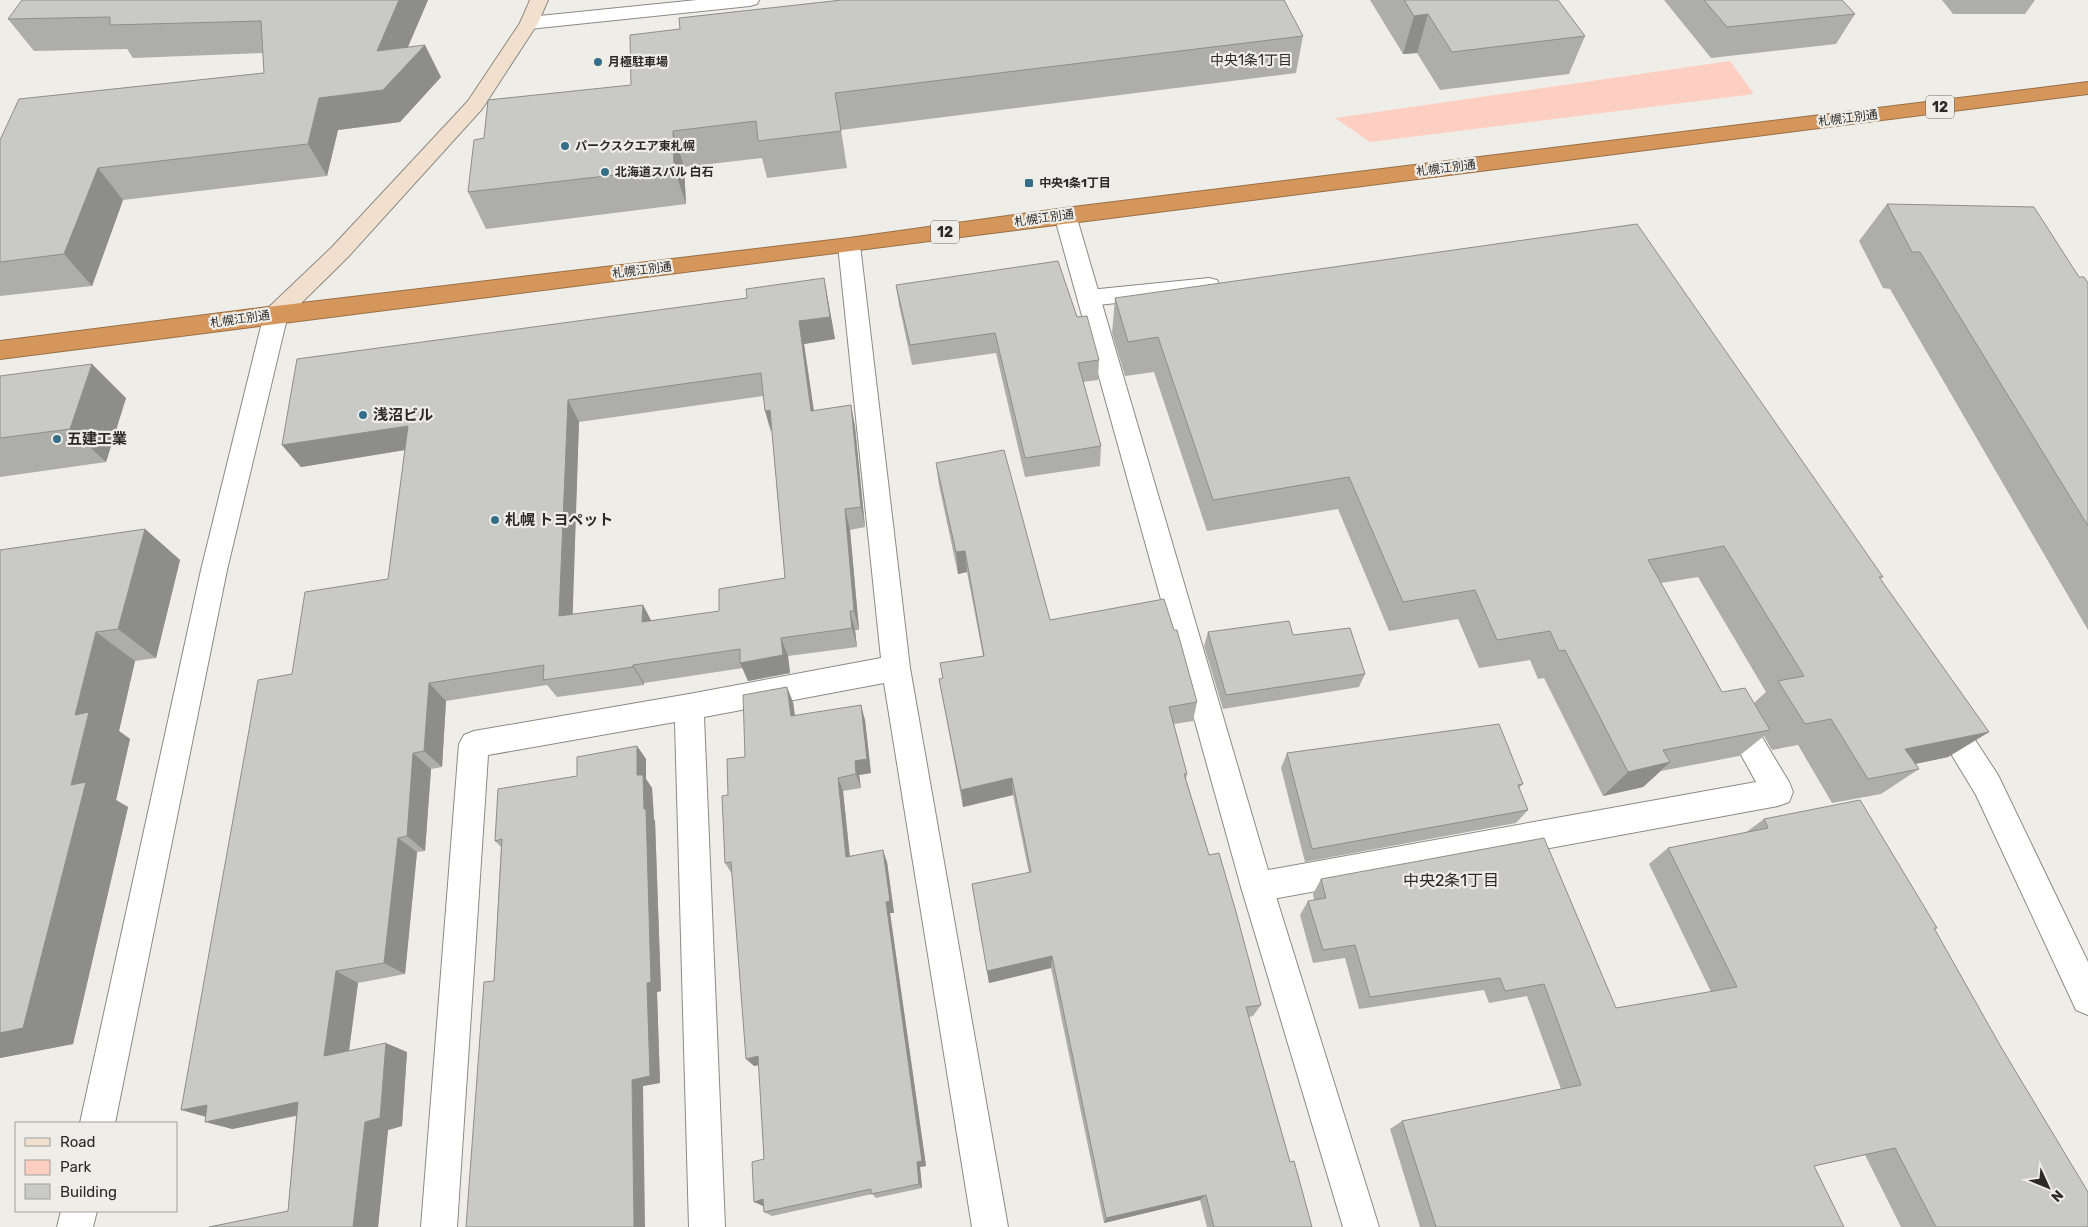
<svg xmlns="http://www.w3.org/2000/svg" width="2088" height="1227" viewBox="0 0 2088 1227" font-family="Rubik,'Noto Sans JP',sans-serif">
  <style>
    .green { fill: #fdcfc2 }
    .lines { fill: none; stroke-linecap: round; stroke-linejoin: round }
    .lane-casing { stroke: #8c8a85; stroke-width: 2 }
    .street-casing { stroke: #8c8a85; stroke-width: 2 }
    .secondary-casing { stroke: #8c8a85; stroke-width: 2 }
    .highway-casing { stroke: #997048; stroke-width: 2 }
    .lane { fill: #fff; fill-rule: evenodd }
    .street { fill: #fff; fill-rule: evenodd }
    .secondary { fill: #f2e0ce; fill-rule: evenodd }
    .highway { fill: #d4965a; fill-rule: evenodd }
    .wall { fill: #adaea9; fill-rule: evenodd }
    .shaded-wall { fill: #8d8d8a }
    .building { fill: #c9cac5; stroke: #8d8d8a; fill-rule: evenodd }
    .poi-dot { fill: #346e87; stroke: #efede8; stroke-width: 2 }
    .labels { text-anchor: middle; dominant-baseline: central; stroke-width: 4.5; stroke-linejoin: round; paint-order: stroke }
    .far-poi-label { font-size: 12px; font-weight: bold; fill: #2b2a28; stroke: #efede8; text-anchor: start }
    .far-street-label { font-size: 12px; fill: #2b2a28; stroke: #efede8 }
    .far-neighbourhood-label { font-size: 14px; fill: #2b2a28; stroke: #efede8 }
    .shield { fill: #efede8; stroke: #666462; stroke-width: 1 }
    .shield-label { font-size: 14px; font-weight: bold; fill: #2b2a28 }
    .poi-label { font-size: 15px; font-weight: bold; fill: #2b2a28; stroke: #efede8; text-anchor: start }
    .neighbourhood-label { font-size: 16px; fill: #2b2a28; stroke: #efede8 }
  </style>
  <rect width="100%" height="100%" fill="#efede8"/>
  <path class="green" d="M 1730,61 L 1754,94 L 1370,142 L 1335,118 Z"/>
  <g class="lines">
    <g class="lane-casing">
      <g id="lane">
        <path d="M 1209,278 L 1217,280 L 1220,286 L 1217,292 L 1089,306 L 1081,304 L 1078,298 L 1081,292 L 1089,290 Z"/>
        <path d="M 1732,700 L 1742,704 L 1789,782 L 1793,792 L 1789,802 L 1778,806 L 1257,902 L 1246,898 L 1241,887 L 1246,876 L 1257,872 L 1756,782 L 1718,713 L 1722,704 Z"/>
        <path d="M 1943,702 L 1953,706 L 1998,775 L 2088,962 L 2088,1015 L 2076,1010 L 1976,795 L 1933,724 L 1928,715 L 1933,706 Z"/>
      </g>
    </g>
    <g class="street-casing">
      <g id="street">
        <path d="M 697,0 L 759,0 L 757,4 L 750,6 L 529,29 L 522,27 L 520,23 L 522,19 L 529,17 Z"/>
        <path d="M 1065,208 L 1073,210 L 1076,215 L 1273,887 L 1379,1227 L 1343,1227 L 1241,887 L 1054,215 L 1057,210 Z"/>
        <path d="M 849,238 L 857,240 L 860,245 L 910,668 L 1008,1227 L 972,1227 L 884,683 L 704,717 L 725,1227 L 689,1227 L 675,722 L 488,755 L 457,1227 L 421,1227 L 459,744 L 464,735 L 474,731 L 689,694 L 881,658 L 838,245 L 841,240 Z"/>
        <path d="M 276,306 L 284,308 L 288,314 L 227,570 L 115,1123 L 80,1123 L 201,570 L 264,314 L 268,308 Z"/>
        <path d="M 61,1211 L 97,1211 L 93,1227 L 57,1227 Z"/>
      </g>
    </g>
    <g class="secondary-casing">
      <path id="secondary" d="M 530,0 L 548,0 L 538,23 L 482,109 L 348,257 L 284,320 L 276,322 L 268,320 L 264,314 L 268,308 L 332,247 L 468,101 L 520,23 Z"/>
    </g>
    <g class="highway-casing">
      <path id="highway" d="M 2088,82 L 2088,94 L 0,359 L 0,341 L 276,306 L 849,238 L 1065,208 Z"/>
    </g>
    <use href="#lane" class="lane"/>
    <use href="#street" class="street"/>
    <use href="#secondary" class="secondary"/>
    <use href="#highway" class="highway"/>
  </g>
  <g class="wall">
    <path d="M 428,0 L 408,47 L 441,77 L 400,122 L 338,130 L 327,176 L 123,200 L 92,286 L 0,296 L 0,140 L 264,73 L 263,53 L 133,58 L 127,49 L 34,51 L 8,19 Z"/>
    <path d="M 1370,0 L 1558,0 L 1585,36 L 1569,74 L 1440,90 L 1417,53 L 1403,54 Z"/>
    <path d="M 1664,0 L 1842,0 L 1855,14 L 1836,44 L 1711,58 Z"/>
    <path d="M 1942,0 L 2035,0 L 2025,14 L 1953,14 Z"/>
    <path d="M 1303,36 L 1296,73 L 841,130 L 847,168 L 767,178 L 762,158 L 684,167 L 686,204 L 486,229 L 468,192 L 484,138 L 488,100 Z"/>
    <path d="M 1887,204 L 2079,277 L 2088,283 L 2088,630 L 1890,289 L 1883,288 L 1859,241 Z"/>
    <path d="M 824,278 L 835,339 L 804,344 L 814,411 L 851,405 L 855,427 L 865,527 L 850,530 L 859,630 L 855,630 L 857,647 L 788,656 L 790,673 L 748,681 L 743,668 L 644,683 L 644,685 L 557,697 L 547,685 L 446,701 L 442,767 L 431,769 L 425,851 L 417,852 L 405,974 L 358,983 L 349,1051 L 407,1052 L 402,1126 L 388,1130 L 378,1227 L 209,1227 L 288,1211 L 296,1116 L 232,1129 L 292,674 L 388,579 L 405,450 L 301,467 L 282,445 L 747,298 ZM 763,396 L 772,432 L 785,578 L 719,611 L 651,621 L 643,605 L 572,614 L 579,422 Z"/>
    <path d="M 896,285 L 1077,317 L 1099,360 L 1098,380 L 1083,382 L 1101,446 L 1100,466 L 1025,477 L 996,353 L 912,365 L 899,305 Z"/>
    <path d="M 1115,298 L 1883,577 L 1880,579 L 1989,732 L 1948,757 L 1915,764 L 1919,769 L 1881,794 L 1832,803 L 1798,745 L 1772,750 L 1764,736 L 1739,756 L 1661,771 L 1643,787 L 1603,796 L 1544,678 L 1538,679 L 1530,660 L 1479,668 L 1458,619 L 1389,631 L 1338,509 L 1207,531 L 1154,372 L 1125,376 L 1112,333 ZM 1698,577 L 1766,692 L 1754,703 L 1722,692 L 1661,583 Z"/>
    <path d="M 0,376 L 126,398 L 106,462 L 0,477 Z"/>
    <path d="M 936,463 L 1050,620 L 1197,702 L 1193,721 L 1174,724 L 1187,774 L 1186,779 L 1209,855 L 1261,1005 L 1253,1016 L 1249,1017 L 1290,1162 L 1312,1227 L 1207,1227 L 1200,1200 L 1104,1223 L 1051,968 L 989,983 L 972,884 L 1029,873 L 1013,795 L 963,807 L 939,679 L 943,678 L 940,663 L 983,656 L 967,572 L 958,574 L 939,485 Z"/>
    <path d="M 145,529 L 180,560 L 156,658 L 135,661 L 119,731 L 130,739 L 116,800 L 128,807 L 73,1044 L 0,1058 L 0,550 Z"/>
    <path d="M 1208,632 L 1293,635 L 1365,674 L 1359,687 L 1223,709 L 1204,646 Z"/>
    <path d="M 793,702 L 795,716 L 865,720 L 871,773 L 859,775 L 861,788 L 843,791 L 850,857 L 887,862 L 894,913 L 890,913 L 926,1166 L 920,1167 L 922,1188 L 876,1198 L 872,1194 L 772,1216 L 764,1212 L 764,1205 L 763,1206 L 764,1159 L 759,1065 L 754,1066 L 732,874 L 725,863 L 728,795 L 745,757 Z"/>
    <path d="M 637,746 L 646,759 L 646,779 L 652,788 L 654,819 L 655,821 L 661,991 L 657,992 L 660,1083 L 643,1086 L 494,981 L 501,847 L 495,841 L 577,776 Z"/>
    <path d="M 1287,753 L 1523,784 L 1519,788 L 1528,810 L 1516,823 L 1305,862 L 1281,768 Z"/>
    <path d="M 1764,819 L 1937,928 L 1934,929 L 2088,1227 L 1901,1227 L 1865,1155 L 1814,1166 L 1844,1227 L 1420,1227 L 1390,1129 L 1402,1121 L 1561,1089 L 1527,996 L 1489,1003 L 1484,990 L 1359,1009 L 1345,958 L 1313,963 L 1300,915 L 1308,901 L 1314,900 L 1313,894 L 1321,879 L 1616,1008 L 1711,992 L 1649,864 L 1668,848 L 1745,833 Z"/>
  </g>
  <g class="shaded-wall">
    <path d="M 399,0 L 428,0 L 395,77 L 425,45 L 441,77 L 400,122 L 338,130 L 327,176 L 308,144 L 319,98 L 377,51 Z"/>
    <path d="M 1428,14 L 1417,53 L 1403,54 L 1414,16 Z"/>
    <path d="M 673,131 L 684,167 L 686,204 L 674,168 Z"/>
    <path d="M 98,168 L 123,200 L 92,286 L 64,254 Z"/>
    <path d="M 824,278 L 835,339 L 804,344 L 817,433 L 811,411 L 799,321 Z"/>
    <path d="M 92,364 L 126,398 L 106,462 L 70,429 Z"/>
    <path d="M 568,400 L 579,422 L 572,635 L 559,616 Z"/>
    <path d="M 851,405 L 855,427 L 865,527 L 861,507 Z"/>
    <path d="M 770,410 L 771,432 L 765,411 Z"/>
    <path d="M 408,426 L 423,447 L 301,467 L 282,445 Z"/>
    <path d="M 845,509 L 850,530 L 859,630 L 854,611 Z"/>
    <path d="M 145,529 L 180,560 L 156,658 L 118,629 Z"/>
    <path d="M 965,551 L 967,572 L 958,574 L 956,552 Z"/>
    <path d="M 643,605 L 653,624 L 642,622 Z"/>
    <path d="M 850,611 L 855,630 L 857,647 L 852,628 Z"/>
    <path d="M 96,632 L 135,661 L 119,731 L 130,739 L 116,800 L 128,807 L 73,1044 L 0,1058 L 0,1033 L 71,785 L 75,715 Z"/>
    <path d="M 781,638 L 788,656 L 790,673 L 748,681 L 740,663 Z"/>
    <path d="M 633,665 L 644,683 L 644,685 L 633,667 Z"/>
    <path d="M 429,683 L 446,701 L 442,767 L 424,751 Z"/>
    <path d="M 787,687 L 793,702 L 797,731 L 791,716 Z"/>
    <path d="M 861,705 L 865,720 L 871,773 L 859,775 L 861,788 L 856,774 L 855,761 Z"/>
    <path d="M 1989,732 L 1948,757 L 1868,774 L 1905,749 Z"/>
    <path d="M 637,746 L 646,759 L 646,779 L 652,788 L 654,819 L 655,821 L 661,991 L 657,992 L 660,1083 L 643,1086 L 645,1227 L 634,1227 L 632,1080 L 647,983 L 644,809 L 637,775 Z"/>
    <path d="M 413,753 L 431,769 L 425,851 L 407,836 Z"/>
    <path d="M 1670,762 L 1643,787 L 1603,796 L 1628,772 Z"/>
    <path d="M 838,778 L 843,791 L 851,869 L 846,857 Z"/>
    <path d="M 1012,778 L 1013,795 L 963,807 L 961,790 Z"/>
    <path d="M 398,838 L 417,852 L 405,974 L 384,963 Z"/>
    <path d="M 883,850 L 887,862 L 894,913 L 890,913 L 926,1166 L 920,1167 L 922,1188 L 919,1184 L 886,902 Z"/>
    <path d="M 1052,956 L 1051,968 L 989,983 L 987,971 Z"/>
    <path d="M 336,971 L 358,983 L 347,1065 L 324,1056 Z"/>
    <path d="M 386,1043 L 407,1052 L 402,1126 L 388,1130 L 378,1227 L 353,1227 L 365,1122 Z"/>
    <path d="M 758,1056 L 766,1064 L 754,1066 L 746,1059 Z"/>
    <path d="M 298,1102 L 322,1110 L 232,1129 L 205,1122 Z"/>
    <path d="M 207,1105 L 210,1118 L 181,1110 Z"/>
    <path d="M 1206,1195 L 1200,1200 L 1104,1223 L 1106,1218 Z"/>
    <path d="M 763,1199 L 771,1203 L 763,1206 L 754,1202 Z"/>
  </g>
  <g class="building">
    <path d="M 22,0 L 399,0 L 377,51 L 425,45 L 383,90 L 319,98 L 308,144 L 98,168 L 64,254 L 0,262 L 0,140 L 19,99 L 264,73 L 261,21 L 110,25 L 110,17 L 8,19 Z"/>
    <path d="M 842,0 L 1284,0 L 1303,36 L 835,93 L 841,131 L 758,141 L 756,121 L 673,131 L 674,168 L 468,192 L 474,140 L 484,138 L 488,100 L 631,85 L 630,35 L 680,29 L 679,18 Z"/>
    <path d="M 1404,0 L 1558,0 L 1585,36 L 1452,52 L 1428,14 L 1414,16 Z"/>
    <path d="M 1704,0 L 1842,0 L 1855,14 L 1727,27 Z"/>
    <path d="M 1887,204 L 2034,207 L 2079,277 L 2084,277 L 2088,283 L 2088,526 L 1920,252 L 1912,252 Z"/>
    <path d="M 1637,224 L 1883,577 L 1879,577 L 1989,732 L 1905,749 L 1919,769 L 1868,779 L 1831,719 L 1805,724 L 1778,681 L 1804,676 L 1724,546 L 1648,560 L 1722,692 L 1745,688 L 1770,730 L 1663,750 L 1670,762 L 1628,772 L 1565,650 L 1559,651 L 1550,631 L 1497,640 L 1475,590 L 1403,602 L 1349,477 L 1213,500 L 1158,337 L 1128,342 L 1115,298 Z"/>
    <path d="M 1058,261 L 1077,317 L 1087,316 L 1099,360 L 1078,363 L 1101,446 L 1025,458 L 995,333 L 910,345 L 896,285 Z"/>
    <path d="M 824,278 L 830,317 L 799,321 L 811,411 L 851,405 L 861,507 L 845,509 L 854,611 L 850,611 L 852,628 L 781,638 L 783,655 L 740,663 L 740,649 L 633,665 L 633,667 L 543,680 L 544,665 L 429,683 L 424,751 L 413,753 L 407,836 L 398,838 L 384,963 L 336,971 L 324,1056 L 386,1043 L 380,1118 L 365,1122 L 353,1227 L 209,1227 L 288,1211 L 298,1102 L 205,1122 L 207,1105 L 181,1110 L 258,680 L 292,674 L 305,592 L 388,579 L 408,426 L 282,445 L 297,359 L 747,298 L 746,289 ZM 761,373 L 765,411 L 770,410 L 785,578 L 719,589 L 719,611 L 642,622 L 643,605 L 559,616 L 568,400 Z"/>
    <path d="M 92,364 L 70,429 L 0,438 L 0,376 Z"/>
    <path d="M 1004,450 L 1050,620 L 1164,599 L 1174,630 L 1177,630 L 1197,702 L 1169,707 L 1187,774 L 1184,774 L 1209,855 L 1219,853 L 1236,912 L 1261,1005 L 1246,1007 L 1290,1162 L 1294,1161 L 1312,1227 L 1214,1227 L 1206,1195 L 1106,1218 L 1052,956 L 987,971 L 972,884 L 1031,872 L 1012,778 L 961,790 L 939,679 L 943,678 L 940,663 L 984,656 L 965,551 L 956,552 L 936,463 Z"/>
    <path d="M 145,529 L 118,629 L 96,632 L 75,715 L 89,712 L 71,785 L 86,782 L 23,1028 L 0,1033 L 0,550 Z"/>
    <path d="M 1289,621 L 1293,635 L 1350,628 L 1365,674 L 1226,695 L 1208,632 Z"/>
    <path d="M 787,687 L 791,716 L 861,705 L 867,759 L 855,761 L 856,774 L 838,778 L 846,857 L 883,850 L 890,901 L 886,902 L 922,1161 L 917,1162 L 919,1184 L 871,1194 L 871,1189 L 764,1212 L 763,1199 L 754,1202 L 752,1162 L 764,1159 L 758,1056 L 746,1059 L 731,862 L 725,863 L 722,796 L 728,795 L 727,759 L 745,757 L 743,695 Z"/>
    <path d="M 1499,724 L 1523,784 L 1518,785 L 1528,810 L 1312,849 L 1287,753 Z"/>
    <path d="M 637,746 L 637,775 L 643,775 L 644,809 L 646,809 L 651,982 L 647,983 L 650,1076 L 632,1080 L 634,1227 L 466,1227 L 484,982 L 494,981 L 502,839 L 495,841 L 498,789 L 577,776 L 577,757 Z"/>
    <path d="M 1860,800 L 1937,928 L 1934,928 L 2001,1047 L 2088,1192 L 2088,1227 L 1936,1227 L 1895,1148 L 1814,1166 L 1844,1227 L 1436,1227 L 1402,1121 L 1581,1085 L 1544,984 L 1505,991 L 1500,978 L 1370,997 L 1355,945 L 1323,950 L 1308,901 L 1326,898 L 1321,879 L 1544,838 L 1616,1008 L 1737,987 L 1668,848 L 1768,828 L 1764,819 Z"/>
  </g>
  <g class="poi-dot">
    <circle cx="598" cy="62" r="5"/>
    <circle cx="565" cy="146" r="5"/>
    <circle cx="605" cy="172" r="5"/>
    <rect x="1024" y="178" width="10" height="10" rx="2.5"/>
    <circle cx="363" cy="415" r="5"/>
    <circle cx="57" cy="439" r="5"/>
    <circle cx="495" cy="520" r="5"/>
  </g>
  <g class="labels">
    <g class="far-poi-label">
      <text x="608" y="62">月極駐車場</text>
      <text x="575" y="146">パークスクエア東札幌</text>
      <text x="615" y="172">北海道スバル 白石</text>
      <text x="1039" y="183">中央1条1丁目</text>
    </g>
    <g class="far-street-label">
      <text transform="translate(1848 118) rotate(-7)">札幌江別通</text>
      <text transform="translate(1446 168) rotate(-7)">札幌江別通</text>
      <text transform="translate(1044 218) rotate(-8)">札幌江別通</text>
      <text transform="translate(642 270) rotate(-7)">札幌江別通</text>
      <text transform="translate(240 319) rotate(-8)">札幌江別通</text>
    </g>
    <g class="far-neighbourhood-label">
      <text x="1251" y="60">中央1条1丁目</text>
    </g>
    <g class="shield">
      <rect x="1926" y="95.5" width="28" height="23" rx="4"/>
      <rect x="931" y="220.5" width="28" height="23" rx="4"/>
    </g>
    <g class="shield-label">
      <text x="1940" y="107">12</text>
      <text x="945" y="232">12</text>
    </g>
    <g class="poi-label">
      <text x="373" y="415">浅沼ビル</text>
      <text x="67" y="439">五建工業</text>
      <text x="505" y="520">札幌 トヨペット</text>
    </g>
    <g class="neighbourhood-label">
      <text x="1451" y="880">中央2条1丁目</text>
    </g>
  </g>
  <rect x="15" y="1122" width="162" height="90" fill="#efede8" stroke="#a19f9b"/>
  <rect x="25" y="1138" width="25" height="8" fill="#f2e0ce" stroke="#a19f9b"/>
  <text x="60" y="1147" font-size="15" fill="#2b2a28">Road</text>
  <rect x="25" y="1160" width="25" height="15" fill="#fdcfc2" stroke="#a19f9b"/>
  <text x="60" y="1172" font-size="15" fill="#2b2a28">Park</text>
  <rect x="25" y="1184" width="25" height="15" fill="#c9cac5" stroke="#a19f9b"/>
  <text x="60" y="1197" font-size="15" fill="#2b2a28">Building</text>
  <g transform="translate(2048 1187) rotate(134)" stroke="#efede8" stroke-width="4" paint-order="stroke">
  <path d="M0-4L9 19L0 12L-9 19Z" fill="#2b2a28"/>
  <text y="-8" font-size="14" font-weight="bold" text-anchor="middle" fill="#2b2a28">N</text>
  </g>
</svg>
